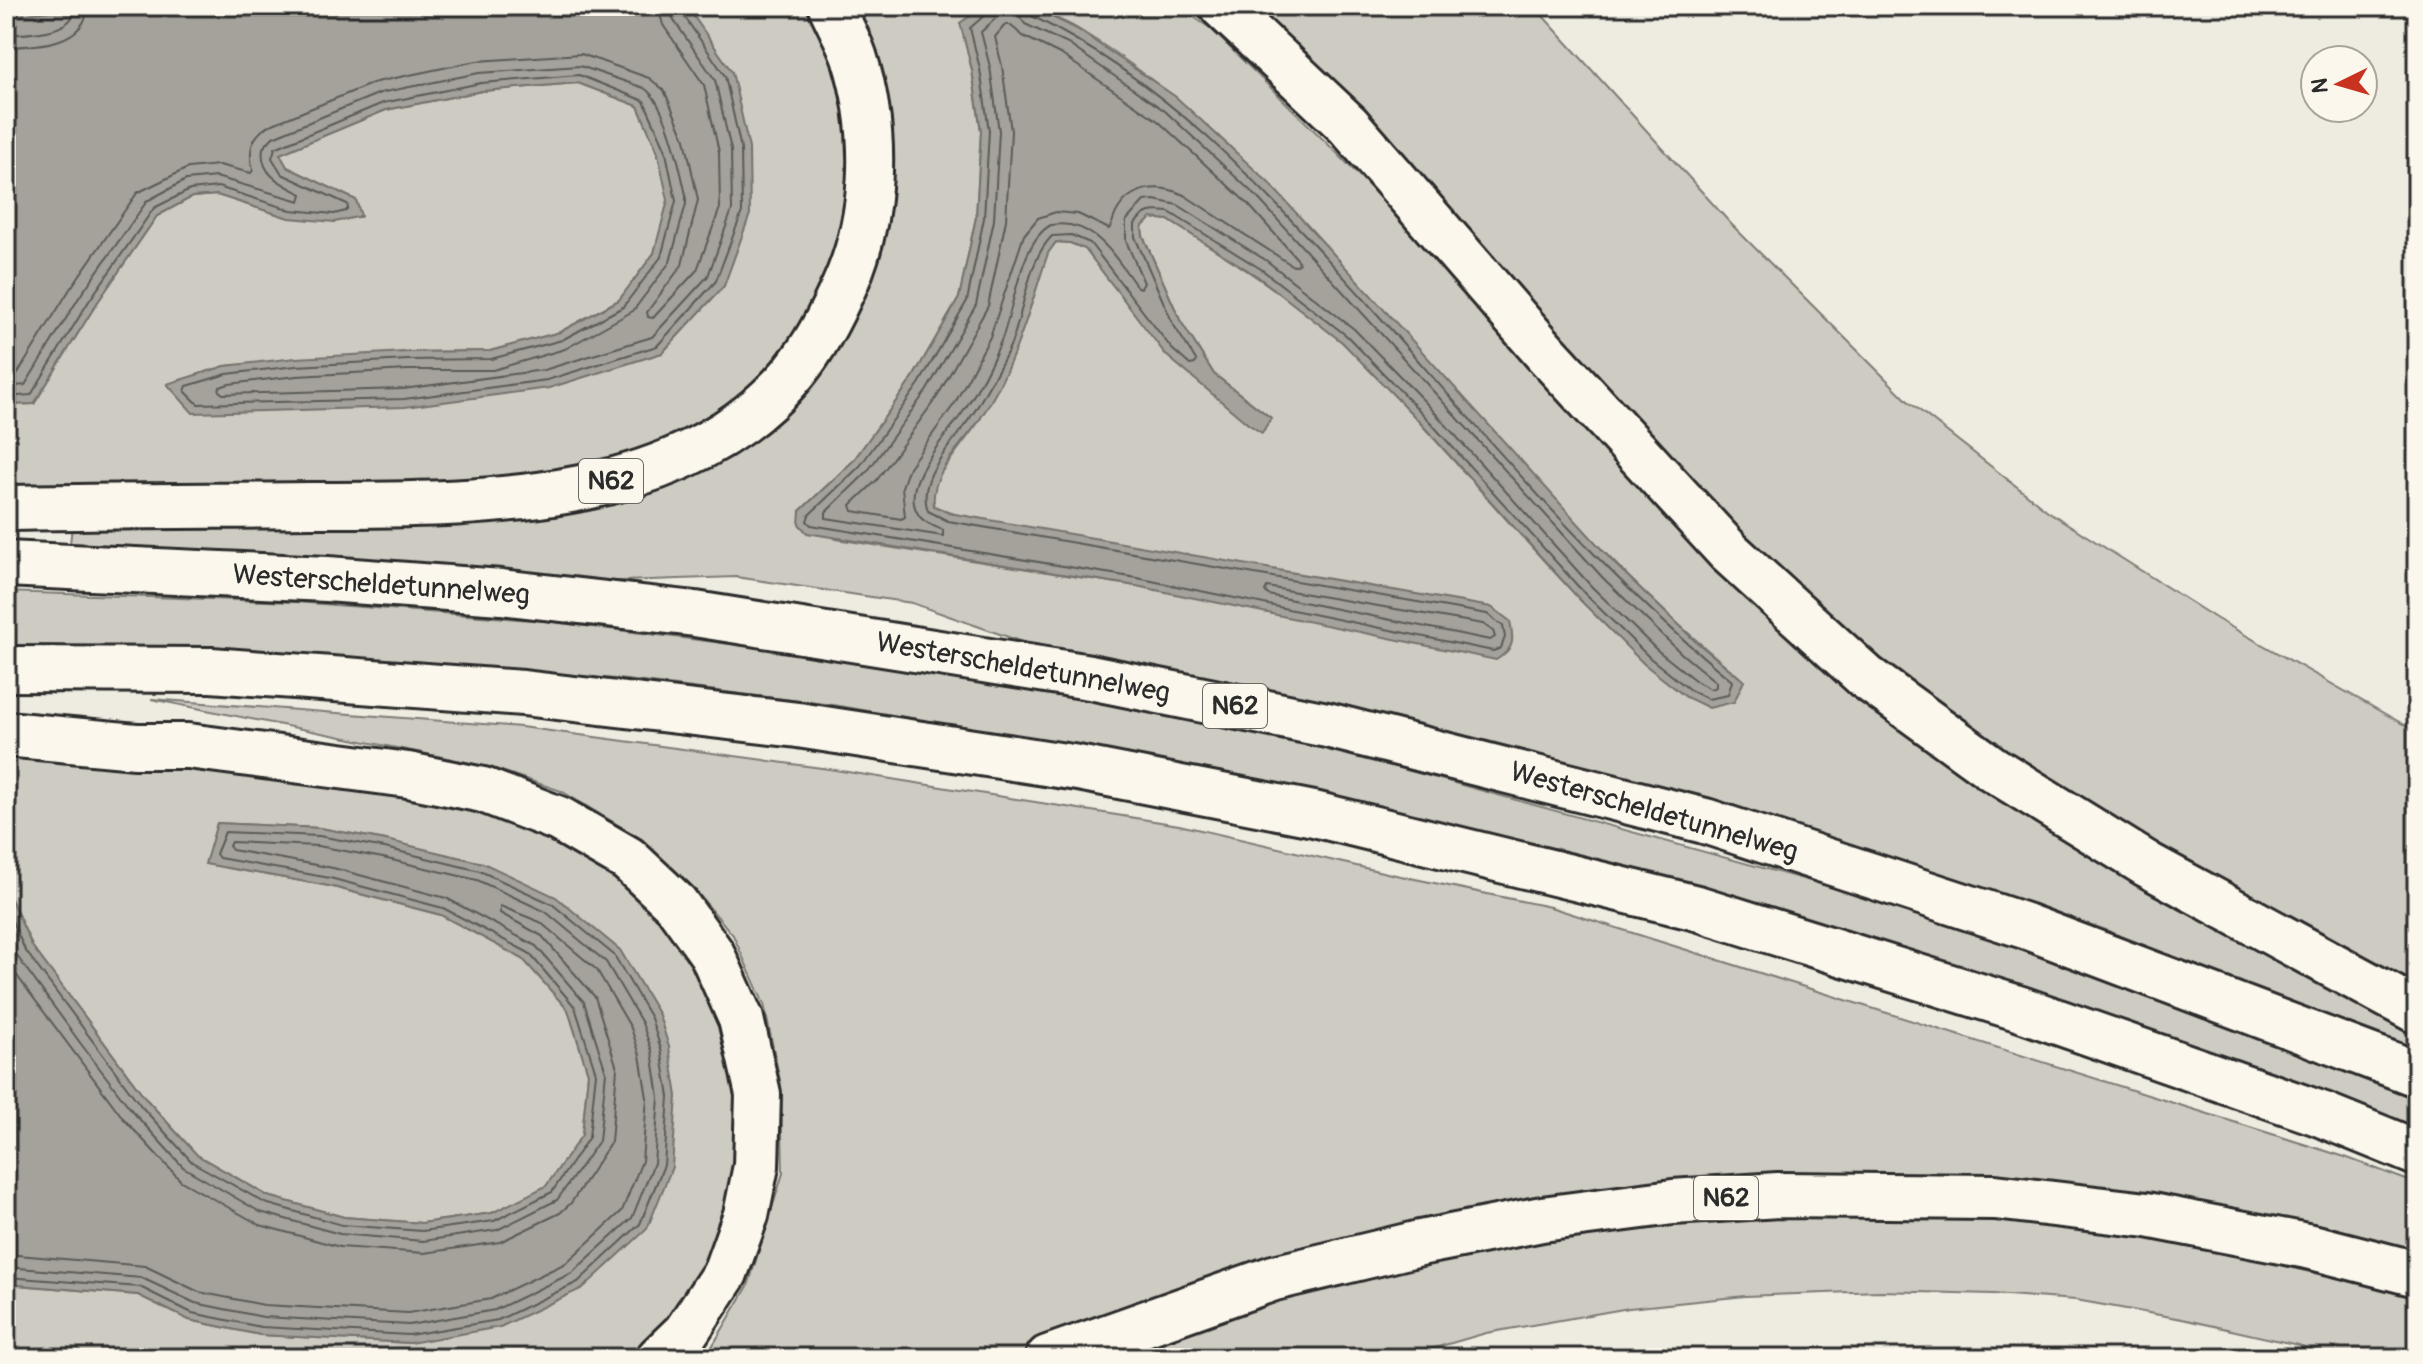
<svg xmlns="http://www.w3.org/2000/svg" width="2423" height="1364" viewBox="0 0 2423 1364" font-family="Pangolin,sans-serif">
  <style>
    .green { fill: #cecbc2; stroke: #7c7b76; stroke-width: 2 }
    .water { fill: #a4a29a; stroke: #74726e; stroke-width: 2 }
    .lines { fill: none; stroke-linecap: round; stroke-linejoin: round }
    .shore { stroke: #5b5b57; stroke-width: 2 }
    .highway-casing { stroke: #2b2b2b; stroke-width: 50 }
    .highway { stroke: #fbf7ec; stroke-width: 44 }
    .labels { text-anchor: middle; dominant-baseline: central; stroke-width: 8; stroke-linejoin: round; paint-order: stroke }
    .shield { fill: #fbf7ec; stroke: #696865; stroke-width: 2 }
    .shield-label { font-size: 26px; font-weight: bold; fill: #2b2b2b }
    .street-label { font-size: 28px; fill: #2b2b2b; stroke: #fbf7ec }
  </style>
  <rect width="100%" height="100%" fill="#eeebe0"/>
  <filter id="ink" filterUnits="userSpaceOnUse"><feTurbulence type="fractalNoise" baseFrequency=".0125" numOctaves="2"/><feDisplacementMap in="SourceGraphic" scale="16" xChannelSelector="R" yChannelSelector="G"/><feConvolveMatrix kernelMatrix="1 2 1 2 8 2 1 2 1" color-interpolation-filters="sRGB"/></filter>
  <g filter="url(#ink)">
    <g class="green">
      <path d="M 6,6 L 85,6 L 6,17 Z"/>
      <path d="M 683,6 L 807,6 L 841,67 L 852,130 L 842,266 L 755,400 L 608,476 L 6,500 L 6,405 L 34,404 L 95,306 L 157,216 L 192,197 L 217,195 L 289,218 L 360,217 L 356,200 L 287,167 L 279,154 L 386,110 L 482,91 L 578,83 L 638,106 L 657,150 L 669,200 L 654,253 L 619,300 L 560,332 L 490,351 L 407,352 L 225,366 L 167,385 L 662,353 L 724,286 L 688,8 Z"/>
      <path d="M 851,6 L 984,6 L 961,24 L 972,70 L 981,131 L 976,217 L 959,298 L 912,379 L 853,461 L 800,511 L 836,539 L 1136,586 L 934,506 L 932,490 L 937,478 L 980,420 L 1048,253 L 1056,242 L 1070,243 L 1085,249 L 1112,284 L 1248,424 L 1263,432 L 1270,417 L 1214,374 L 1180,320 L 1143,236 L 1142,227 L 1151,218 L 1168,220 C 1228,257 1287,295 1341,341 C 1378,374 1412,414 1445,451 C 1522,536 1596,625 1686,697 L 1743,680 C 1605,568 1491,429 1373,298 C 1283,198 1194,99 1078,29 C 1063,20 1045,14 1029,6 L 1177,6 L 1210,28 L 1335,151 L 1441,260 L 1715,561 L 2417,1031 L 2417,1052 L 2106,930 L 1882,854 L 1360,711 L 1226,681 L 1031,645 L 912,603 L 736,577 L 592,582 L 298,558 L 70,544 L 72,526 L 697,473 L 867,276 Z"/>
      <path d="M 1233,6 L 1534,6 L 1731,224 L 1909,402 L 2049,512 L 2217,619 L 2417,732 L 2417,999 L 2108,831 L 1831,630 Z"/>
      <path d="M 6,592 L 296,602 L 544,621 L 796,652 L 1024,688 L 1218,724 L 1349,754 L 1951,920 L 2417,1088 L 2417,1148 L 2316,1108 L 1081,747 L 833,705 L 627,680 L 439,664 L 148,649 L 6,647 Z"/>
      <path d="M 151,699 L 521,727 L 829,769 L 1179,825 L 1391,874 L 1550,907 L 2345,1157 L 2417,1184 L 2417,1257 L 1853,1182 L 1143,1311 L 1010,1358 L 701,1358 L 710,1350 L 748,1286 L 783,1173 L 781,1086 L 764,1004 L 733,935 L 689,883 L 638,837 L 561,791 L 493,768 L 462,761 Z"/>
      <path d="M 6,752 L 125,765 L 379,783 L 454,800 L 576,841 L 671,917 L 731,1025 L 750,1149 L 710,1280 L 644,1358 L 6,1358 L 6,1284 L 138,1295 L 189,1320 L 260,1335 L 410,1343 L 669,1047 L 386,840 L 320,828 L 217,823 L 206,864 L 329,886 L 441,915 L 523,959 L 568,1010 L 588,1073 L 582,1135 L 546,1187 L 492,1213 L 422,1223 L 344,1217 L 268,1196 L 197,1155 L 147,1100 L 32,946 L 6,888 Z"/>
      <path d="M 1773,1211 L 2102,1223 L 2417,1297 L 2417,1358 L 2340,1358 L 2298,1345 L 2182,1319 L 2076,1300 L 1993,1294 L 1880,1291 L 1745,1296 L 1629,1308 L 1486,1333 L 1400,1358 L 1090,1358 L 1265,1299 L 1480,1246 Z"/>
    </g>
    <g class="water">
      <path d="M 85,6 L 683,6 L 688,8 L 732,72 L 749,148 L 750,214 L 724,286 L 662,353 L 549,388 L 405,407 L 193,413 L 167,384 L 225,366 L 296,358 L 407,352 L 490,351 L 560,332 L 619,300 L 654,253 L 668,200 L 657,150 L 638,106 L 578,83 L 482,91 L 386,110 L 280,154 L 287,167 L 356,200 L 361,216 L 335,222 L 289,218 L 217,195 L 192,197 L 157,216 L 95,306 L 34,404 L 6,405 L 6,17 Z"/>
      <path d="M 984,6 L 1029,6 L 1077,29 L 1176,97 L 1269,183 L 1616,565 L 1694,640 L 1744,681 L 1734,702 L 1709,708 L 1686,697 L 1644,664 L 1579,599 L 1414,416 L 1342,342 L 1257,276 L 1168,220 L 1151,218 L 1142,227 L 1143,236 L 1180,320 L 1214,374 L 1271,418 L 1262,433 L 1248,424 L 1166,355 L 1085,249 L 1070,243 L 1056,242 L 1048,253 C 1029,311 1013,371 978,422 C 960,448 930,473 934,506 L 949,513 L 1491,607 L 1510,621 C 1514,641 1515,648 1496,660 L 1136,586 L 807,533 L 799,524 L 800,511 L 853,461 L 912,379 L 959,298 L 976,217 L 981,131 L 972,70 L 960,23 Z"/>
      <path d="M 217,823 L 320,828 L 386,840 L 483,863 L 556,897 L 620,950 L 659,1015 L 669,1047 L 677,1096 L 672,1167 L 647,1229 L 583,1288 L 500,1327 L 410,1343 L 260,1335 L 189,1320 L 138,1295 L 6,1284 L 6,888 L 32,946 L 147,1100 L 197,1155 L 268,1196 L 344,1217 L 422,1223 L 492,1213 L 546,1186 L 582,1135 L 588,1073 L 568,1010 L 523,959 L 441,915 L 329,886 L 205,864 Z"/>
    </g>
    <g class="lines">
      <g class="shore">
        <path d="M 988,6 L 986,14 L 970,28 L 980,69 L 989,131 L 984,218 L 967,301 L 919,384 L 860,466 L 809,515 L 807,521 L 811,525 L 1137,578 L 1493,651 L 1501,648 L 1505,637 L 1503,626 L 1487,614 L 948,521 L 928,511 C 914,474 962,436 979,404 C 989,385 1002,365 1011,344 C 1024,312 1027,261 1052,236 L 1071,235 L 1090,243 L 1172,349 L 1190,365 L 1195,364 L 1196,360 L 1173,324 L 1135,237 L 1135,224 C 1145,210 1152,210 1169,212 L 1261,269 L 1347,336 L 1420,411 L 1585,594 L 1650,658 L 1690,690 L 1708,699 L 1728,695 L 1732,681 C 1594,569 1480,429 1362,297 C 1261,186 1170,84 1032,16 L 1028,6"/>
        <path d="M 998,6 L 995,19 L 981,32 L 990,67 L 999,131 L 994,220 L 976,305 L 927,390 L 867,472 L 826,512 L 826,518 L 943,536 L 943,530 C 936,527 927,524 921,518 C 894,488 947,436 963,412 C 977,391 991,365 1001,341 C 1014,310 1020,241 1051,225 C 1094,218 1115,257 1137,287 L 1141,288 L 1144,283 L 1126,241 L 1126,221 L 1144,201 L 1154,200 L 1178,205 L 1267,261 L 1354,329 L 1427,404 L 1592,587 L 1657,650 L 1696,681 L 1710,689 L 1716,687 L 1716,682 L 1682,654 L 1603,578 L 1256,196 L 1165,111 L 1068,44 L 1025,24 L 1019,16 L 1018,6"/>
        <path d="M 1010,25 L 1023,36 L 1062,55 L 1158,121 L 1248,204 L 1298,260 L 1299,264 L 1293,266 L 1184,195 C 1160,183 1131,186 1117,211 C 1113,217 1113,224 1109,229 L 1078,214 L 1056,212 L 1038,218 L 1024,235 L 990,337 L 955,403 L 909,467 L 902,487 L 905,517 L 901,519 L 853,511 L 851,505 L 877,480 L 937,397 L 988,306 L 1006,220 L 1011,131 L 1002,66 L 995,37 L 1005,25 Z"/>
        <path d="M 6,35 C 29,33 74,35 76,6"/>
        <path d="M 6,47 C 36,46 86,45 88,6"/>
        <path d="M 6,375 L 18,373 L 70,289 L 137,193 L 188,168 L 219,165 L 251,173 L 253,170 C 248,151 251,137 268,126 L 376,82 L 477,61 L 581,54 L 649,78 L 664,90 L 685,139 L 698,200 L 682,265 L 647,312 L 648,317 L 653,318 L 697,270 L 720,208 L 719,152 L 704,85 L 663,25 L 658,6"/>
        <path d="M 6,387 L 25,385 L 80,296 L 147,201 L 186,180 L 216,177 L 300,201 L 302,194 C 282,184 259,175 263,148 L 273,137 L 380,93 L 479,73 L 580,66 L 644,88 C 667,102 680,169 686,195 L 686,204 L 670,262 L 633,311 L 565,349 L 493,370 L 408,370 L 297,376 L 229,384 L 220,387 L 219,391 L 223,394 L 403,389 L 544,370 L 652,337 L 708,276 L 732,210 L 731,150 L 715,80 L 673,19 L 670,6"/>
        <path d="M 6,397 L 31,395 L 89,301 L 154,208 L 190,190 L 218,187 L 291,210 L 334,214 L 346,211 L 348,208 L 347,204 L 282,174 L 272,158 L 275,148 L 383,103 L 481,83 L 579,75 L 644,101 L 665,148 L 676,201 L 661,257 L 623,307 L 562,340 L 491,359 L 408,360 L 296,366 L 227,374 L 187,386 L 185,391 L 198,404 L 404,399 L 547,380 L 657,346 L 716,281 L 742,212 L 741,149 L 725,76 L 682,13 L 680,6"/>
        <path d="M 1267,587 L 1483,624 L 1493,631 L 1495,637 L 1490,640 L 1268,595 L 1265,591 Z"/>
        <path d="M 6,908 L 25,950 L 141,1106 L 192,1162 L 265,1203 L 342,1225 L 422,1231 L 494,1221 L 552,1192 L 589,1137 L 596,1073 L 575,1007 L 529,953 L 443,908 L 330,878 L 219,858 L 216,854 L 225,832 L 319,836 L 385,848 L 480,871 L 552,904 L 614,955 L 651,1018 L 661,1049 L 669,1097 L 664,1165 L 640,1224 L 578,1282 L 498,1320 L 409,1335 L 261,1327 L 192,1313 L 140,1287 L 6,1277"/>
        <path d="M 6,932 L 17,956 L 81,1044 L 133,1112 L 183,1167 L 260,1212 L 340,1234 L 423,1241 L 497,1230 L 557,1200 L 599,1141 L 606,1072 L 584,1002 L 536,946 L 446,898 L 333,868 L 232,850 L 229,846 L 231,842 L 318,846 L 383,858 L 477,880 L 546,912 L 606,962 L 642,1023 L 652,1051 L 659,1097 L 654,1163 L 632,1218 L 572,1273 L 495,1310 L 409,1325 L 263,1317 L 195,1303 L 142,1278 L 6,1267"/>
        <path d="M 6,961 L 123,1118 L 181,1181 L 260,1225 L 340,1247 L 424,1253 L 500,1242 L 560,1213 L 571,1203 L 611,1142 L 617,1068 L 595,997 L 542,936 L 500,913 L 500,906 L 540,922 L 597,970 L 631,1028 L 640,1055 L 647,1098 L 642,1161 L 622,1211 L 566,1263 L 491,1299 L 408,1313 L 264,1305 L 199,1292 L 145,1266 L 6,1254"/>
      </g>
      <g class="highway-casing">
        <g id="highway">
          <path d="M 1222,6 L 1348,125 L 1546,353 L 1729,552 L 1866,677 L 1993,769 L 2148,865 L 2417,1011"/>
          <path d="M 6,508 C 108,506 209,506 311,505 C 471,504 676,510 790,377 C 810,354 825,327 838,299 C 876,225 879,135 854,56 C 848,39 838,22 831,6"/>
          <path d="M 6,564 L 327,579 L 501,592 L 695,614 L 1090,677 L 1327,725 L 1705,821 L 2025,926 L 2417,1074"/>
          <path d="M 6,669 L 211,670 L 523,693 L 798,725 L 1078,768 L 1314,814 L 1697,908 L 2021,1009 L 2321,1114 L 2417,1153"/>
          <path d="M 6,734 L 136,746 L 188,746 L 408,775 L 483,790 L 559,819 L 628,859 L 676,904 L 712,954 L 741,1019 L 758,1094 L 756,1166 L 746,1215 L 725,1273 L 686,1332 L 659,1358"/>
          <path d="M 1048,1358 L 1274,1278 L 1420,1243 L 1542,1219 L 1673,1202 L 1778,1195 L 1995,1197 L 2147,1215 L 2312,1247 L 2417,1274"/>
        </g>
      </g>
      <use href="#highway" class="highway"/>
    </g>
  </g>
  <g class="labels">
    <g class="shield">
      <rect x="579" y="459" width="64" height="44" rx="6"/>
      <rect x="1203" y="684" width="64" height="44" rx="6"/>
      <rect x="1694" y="1176" width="64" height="44" rx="6"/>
    </g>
    <g class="shield-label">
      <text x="611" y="481">N62</text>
      <text x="1235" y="706">N62</text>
      <text x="1726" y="1198">N62</text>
    </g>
    <g class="street-label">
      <text transform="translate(381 585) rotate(4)">Westerscheldetunnelweg</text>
      <text transform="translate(1023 668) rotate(10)">Westerscheldetunnelweg</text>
      <text transform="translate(1654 812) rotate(16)">Westerscheldetunnelweg</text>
    </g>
  </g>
  <rect width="2423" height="1364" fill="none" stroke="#fbf7ec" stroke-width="32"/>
  <rect x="16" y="16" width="2391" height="1332" fill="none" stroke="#2b2b2b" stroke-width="3" filter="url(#ink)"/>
  <g transform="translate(2339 84) rotate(265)"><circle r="38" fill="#fbf7ec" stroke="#a8a59f" stroke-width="2"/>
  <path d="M0-6L14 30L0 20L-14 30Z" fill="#c8321e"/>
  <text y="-12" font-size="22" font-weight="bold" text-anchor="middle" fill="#2b2b2b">N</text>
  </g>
</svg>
